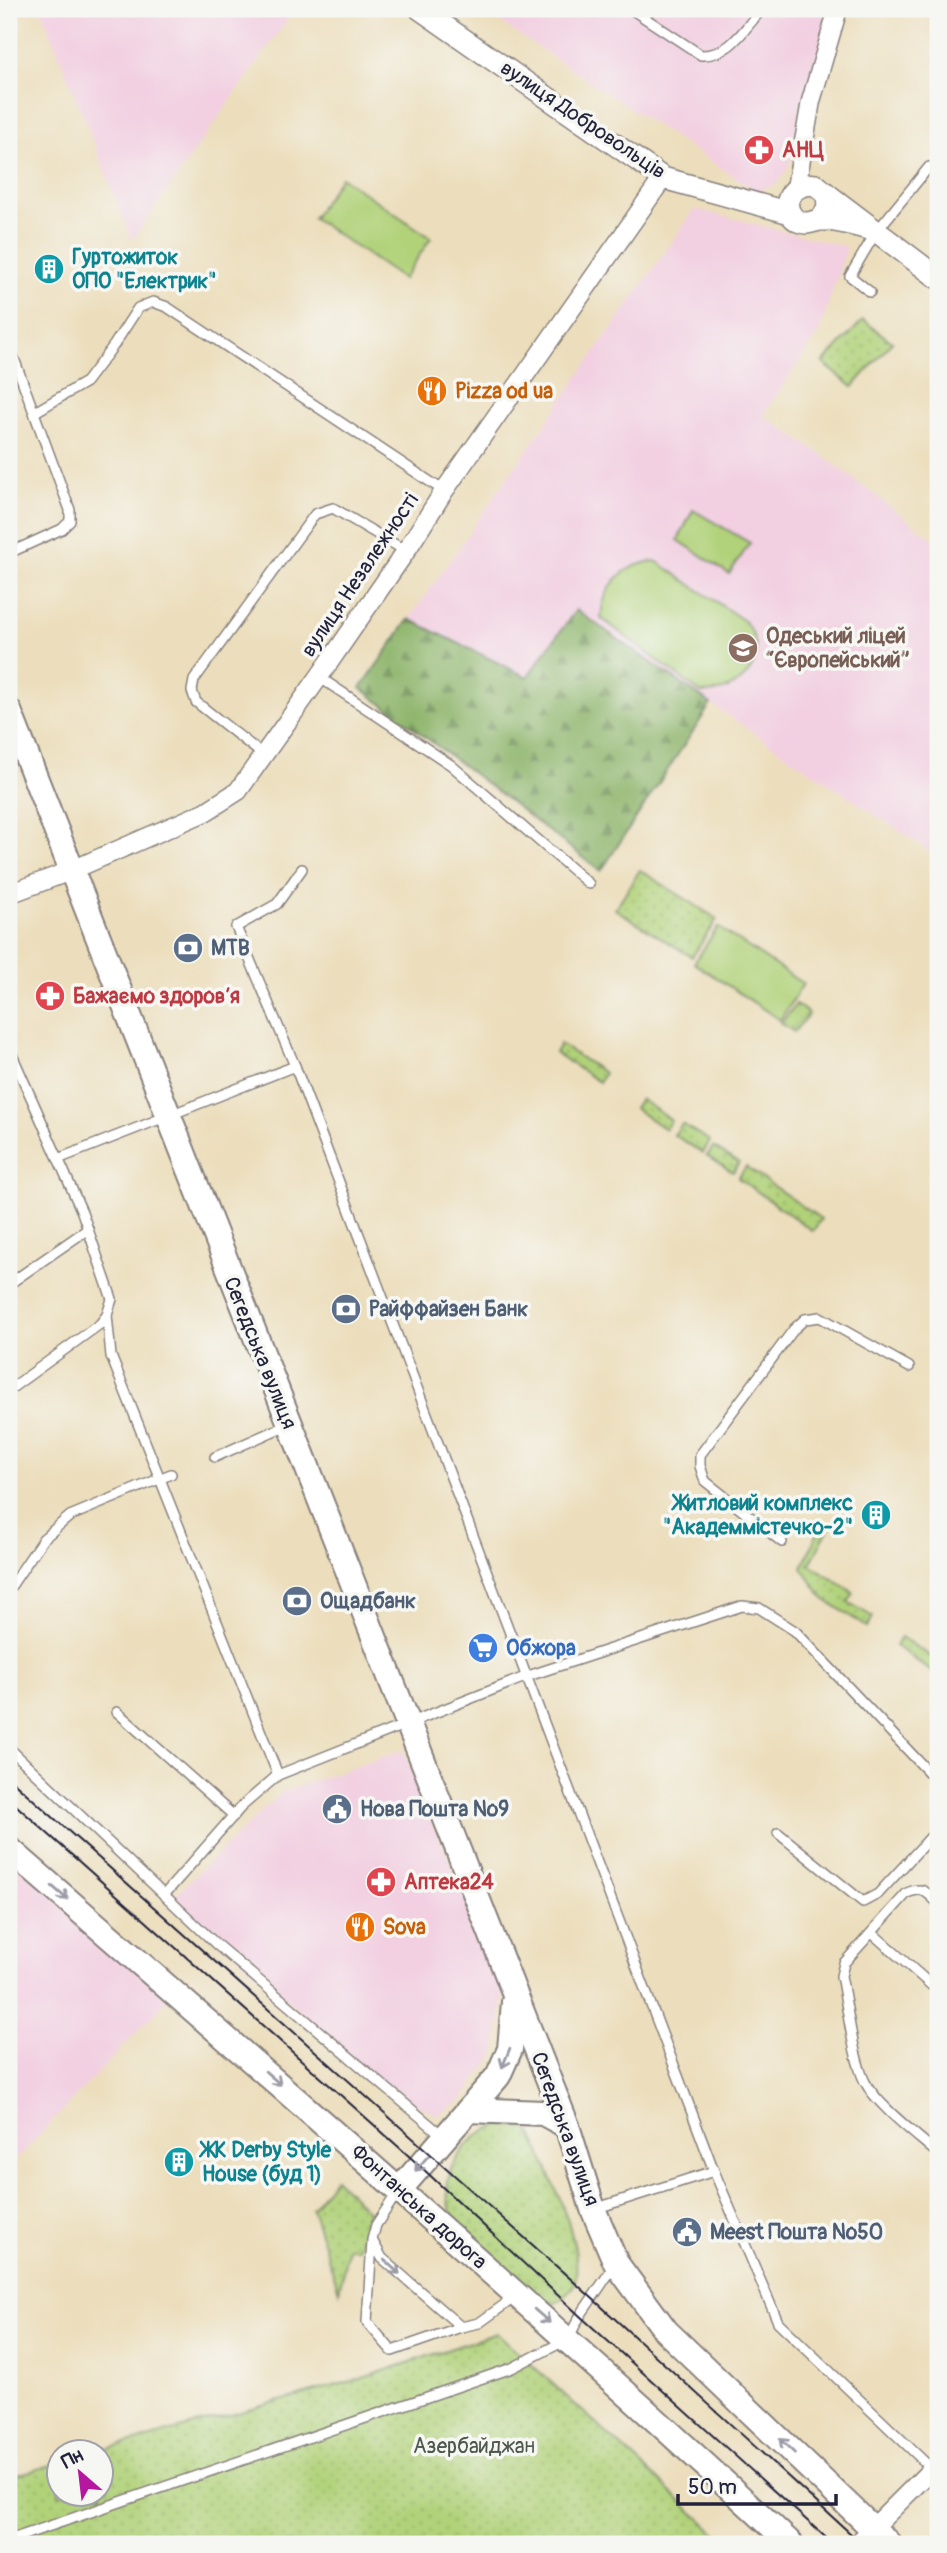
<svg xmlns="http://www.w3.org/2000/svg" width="947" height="2553" viewBox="0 0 947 2553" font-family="Pangolin,sans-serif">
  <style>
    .built { fill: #f2cfe1 }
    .grass { fill: url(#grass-dots); stroke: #6a7a5a; stroke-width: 2 }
    .forest { fill: url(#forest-firs); stroke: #576b52; stroke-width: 2 }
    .garden { fill: url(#garden-furrows); stroke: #6a7a5a; stroke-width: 2 }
    .pitch { fill: #b1d279; stroke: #6a7a5a; stroke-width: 2 }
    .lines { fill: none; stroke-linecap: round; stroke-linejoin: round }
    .service-casing { stroke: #87807c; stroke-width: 12 }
    .minor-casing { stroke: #87807c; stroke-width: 21 }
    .tertiary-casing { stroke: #87807c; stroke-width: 24 }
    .secondary-casing { stroke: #87807c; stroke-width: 28 }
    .service { stroke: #fff; stroke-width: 9 }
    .minor { stroke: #fff; stroke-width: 18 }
    .tertiary { stroke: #fff; stroke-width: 21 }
    .secondary { stroke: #fff; stroke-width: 24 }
    .tram { stroke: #22223b; stroke-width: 2 }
    .oneway { stroke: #9c9ca7 }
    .labels { text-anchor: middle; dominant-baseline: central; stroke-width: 7; stroke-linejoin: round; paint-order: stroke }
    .street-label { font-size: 21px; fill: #22223b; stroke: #f6f6f2 }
    .health-label { font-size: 21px; font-weight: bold; fill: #be3a42; stroke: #f6f6f2; text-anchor: start }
    .culture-label { font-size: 21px; font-weight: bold; fill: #0d838f; stroke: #f6f6f2; text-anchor: start }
    .food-label { font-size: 21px; font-weight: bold; fill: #c56008; stroke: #f6f6f2; text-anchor: start }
    .education-label { font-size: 21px; font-weight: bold; fill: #785e54; stroke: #f6f6f2; text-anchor: start }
    .service-label { font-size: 21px; font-weight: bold; fill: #4e5e75; stroke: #f6f6f2; text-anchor: start }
    .shop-label { font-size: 21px; font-weight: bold; fill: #366cbe; stroke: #f6f6f2; text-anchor: start }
    .park-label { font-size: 21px; fill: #4d574e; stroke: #f6f6f2 }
  </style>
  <defs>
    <pattern id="grass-dots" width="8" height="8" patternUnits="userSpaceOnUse" patternTransform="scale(1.75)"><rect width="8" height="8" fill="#b1d279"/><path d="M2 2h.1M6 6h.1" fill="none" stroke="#98b46a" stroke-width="1.8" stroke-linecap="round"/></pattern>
    <pattern id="forest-firs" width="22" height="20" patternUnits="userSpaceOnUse" patternTransform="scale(1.75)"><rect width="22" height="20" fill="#8cb469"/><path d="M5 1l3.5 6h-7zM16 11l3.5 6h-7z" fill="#729258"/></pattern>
    <pattern id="garden-furrows" width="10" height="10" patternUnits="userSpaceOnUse" patternTransform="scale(1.75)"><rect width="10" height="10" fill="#b1d279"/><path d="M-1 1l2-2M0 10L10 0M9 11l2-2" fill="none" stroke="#98b46a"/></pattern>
  </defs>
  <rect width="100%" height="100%" fill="#f6f6f2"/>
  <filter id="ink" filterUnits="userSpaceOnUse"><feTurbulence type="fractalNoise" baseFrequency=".0143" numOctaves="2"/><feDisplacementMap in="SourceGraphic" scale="14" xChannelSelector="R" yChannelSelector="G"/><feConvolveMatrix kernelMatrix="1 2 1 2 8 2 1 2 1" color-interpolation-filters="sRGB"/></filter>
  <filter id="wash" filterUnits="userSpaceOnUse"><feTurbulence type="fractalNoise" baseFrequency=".00686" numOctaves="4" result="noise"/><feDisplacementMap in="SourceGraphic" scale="28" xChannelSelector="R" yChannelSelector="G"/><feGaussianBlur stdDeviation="1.57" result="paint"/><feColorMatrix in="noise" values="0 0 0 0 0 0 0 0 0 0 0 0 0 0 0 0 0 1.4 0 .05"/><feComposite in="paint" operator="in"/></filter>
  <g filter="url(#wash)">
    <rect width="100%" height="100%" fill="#ecdebc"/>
    <g class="built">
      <path d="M 41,9 L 295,9 L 132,240 Z"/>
      <path d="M 480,9 L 834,9 L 788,168 L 777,184 L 756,191 Z"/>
      <path d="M 695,209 L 847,247 L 819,332 L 763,415 L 818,452 L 938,543 L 938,857 L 711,704 L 601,871 L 361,688 Z"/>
      <path d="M 403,1750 L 504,1992 L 495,2054 L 461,2101 L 438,2115 L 389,2090 L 172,1898 L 282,1792 Z"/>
      <path d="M 9,1853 L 169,1998 L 9,2167 Z"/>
    </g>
    <g class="grass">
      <path d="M 863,320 L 892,342 L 853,387 L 823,363 Z"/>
      <path d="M 640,870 L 717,919 L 692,957 L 615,909 Z"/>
      <path d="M 560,1044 L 604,1073 L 599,1082 L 555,1053 Z"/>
      <path d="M 640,1099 L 671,1120 L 665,1129 L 634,1108 Z"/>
      <path d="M 682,1124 L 710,1141 L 703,1153 L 674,1135 Z"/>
      <path d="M 713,1147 L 739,1163 L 733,1172 L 707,1156 Z"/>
      <path d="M 746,1167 L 821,1219 L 813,1231 L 738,1178 Z"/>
      <path d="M 822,1523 L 829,1528 L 810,1564 L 854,1593 L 848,1602 L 873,1617 L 867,1627 L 824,1599 L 802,1568 Z"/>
      <path d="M 901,1637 L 938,1661 L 938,1675 L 895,1646 Z"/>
      <path d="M 504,2125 L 525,2128 L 532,2134 C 547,2170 587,2246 574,2284 C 571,2292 563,2298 556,2303 L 542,2302 C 523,2285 504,2269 484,2252 C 476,2245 466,2238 460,2230 C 444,2207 442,2176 460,2154 C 472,2138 485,2128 504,2125 Z"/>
      <path d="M 335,2178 L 368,2211 L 358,2248 L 348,2248 L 339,2291 L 312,2209 Z"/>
      <path d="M 497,2333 L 728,2544 L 9,2544 L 9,2477 L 59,2463 L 60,2494 L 102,2494 L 100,2451 L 363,2378 Z"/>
    </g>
    <path class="forest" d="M 576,610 L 711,704 L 601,871 L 361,688 L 409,619 L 527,677 Z"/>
    <path class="garden" d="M 796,1004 L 809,1014 L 794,1032 L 781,1023 Z"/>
    <g class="pitch">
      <path d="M 341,177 L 431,238 L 403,279 L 313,218 Z"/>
      <path d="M 693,510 L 750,543 L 729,574 L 678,540 Z"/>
      <path d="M 656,561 L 743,620 C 776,655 742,695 701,693 L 601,618 C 603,585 624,564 656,561 Z"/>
      <path d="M 718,927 L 803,984 L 780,1020 L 694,963 Z"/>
    </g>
  </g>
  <g filter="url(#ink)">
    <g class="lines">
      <g class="service-casing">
        <g id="service">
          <path d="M 631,9 L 701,55 C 730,56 744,29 762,9"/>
          <path d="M 870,292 L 850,276 L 876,232 L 929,167 L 938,175"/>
          <path d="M 9,345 L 70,510 L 70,521 L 62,529 L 9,553"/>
          <path d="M 35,412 L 86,382 L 114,345 L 138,308 L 153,302 L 167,307 L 444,491"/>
          <path d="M 319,677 L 451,765 L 589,884"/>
          <path d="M 262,754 L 196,702 L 192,691 L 194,680 L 315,514 L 333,508 L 406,551"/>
          <path d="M 302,869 L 277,904 L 236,927 L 295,1066 L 714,2171 L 594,2209"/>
          <path d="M 9,1048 L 82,1212 L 112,1299 L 107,1315 L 100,1324 L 9,1390"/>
          <path d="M 58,1159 L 295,1066"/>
          <path d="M 9,1284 L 88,1229"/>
          <path d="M 107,1315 L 111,1356 L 278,1775"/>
          <path d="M 215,1457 L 287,1425"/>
          <path d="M 782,1542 L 705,1481 L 700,1466 L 700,1455 L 794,1329 L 805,1319 L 820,1317 L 909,1367"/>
          <path d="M 9,1589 L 43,1539 L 70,1516 L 171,1474"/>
          <path d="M 117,1712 L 234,1816"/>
          <path d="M 9,1748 L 217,1945 L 443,2136"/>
          <path d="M 778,1833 L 863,1902 L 878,1894 L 938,1829"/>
          <path d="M 164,1895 L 241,1807 L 278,1775 L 525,1677 L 742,1606 L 759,1608 L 795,1631 L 938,1782"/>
          <path d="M 938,1903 C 926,1892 924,1886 907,1893 L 844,1963 L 841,1976 C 847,2003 853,2059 865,2082 C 877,2105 918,2136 938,2154"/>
          <path d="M 872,1933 L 938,1991"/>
          <path d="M 714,2171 L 778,2322 L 932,2469"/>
          <path d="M 397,2193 L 376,2225 L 372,2240 L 382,2258 L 461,2327 L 479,2323 L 515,2297"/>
          <path d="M 372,2242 L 367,2322 L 392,2351 L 461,2327"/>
          <path d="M 9,2540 L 512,2368 L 568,2339 L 580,2316 L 614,2266"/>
        </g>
      </g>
      <g class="minor-casing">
        <g id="minor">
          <path d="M 796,188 L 811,101 L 838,9"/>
          <path d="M 9,894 L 70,871 L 205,812 L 238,791 L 319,677 L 406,551 L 444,491 L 663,178"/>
          <path d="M 857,2544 L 938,2463"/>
        </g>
      </g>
      <g class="tertiary-casing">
        <g id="tertiary">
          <path d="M 420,9 L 663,178 L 790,213"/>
          <path d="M 827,194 L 938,278"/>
          <path d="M 821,220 L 828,208 L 827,194 L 816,185 C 792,180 776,208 798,221 C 806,225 811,222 819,220 C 831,218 860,227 873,230"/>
        </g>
      </g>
      <g class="secondary-casing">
        <g id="secondary">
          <path d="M 9,711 L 567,2126 L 593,2209 L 616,2263 L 666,2331 L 889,2544"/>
          <path d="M 9,1849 C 272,2078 535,2307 791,2544"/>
          <path d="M 469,2110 L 543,2113 L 567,2126"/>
          <path d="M 400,2189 L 498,2076 L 510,2049 L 514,2002"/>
        </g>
      </g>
      <use href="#service" class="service"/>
      <use href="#minor" class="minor"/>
      <use href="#tertiary" class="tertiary"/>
      <use href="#secondary" class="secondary"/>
      <g class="tram">
        <path d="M 9,1778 L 592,2298 L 862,2544"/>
        <path d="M 9,1799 L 420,2166 L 580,2316 L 833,2544"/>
      </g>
    </g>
    <defs><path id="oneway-shaft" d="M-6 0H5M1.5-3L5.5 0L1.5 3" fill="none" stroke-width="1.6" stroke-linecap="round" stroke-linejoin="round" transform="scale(1.75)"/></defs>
    <g class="oneway">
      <use href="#oneway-shaft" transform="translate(60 1893) rotate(41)"/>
      <use href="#oneway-shaft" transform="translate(506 2058) rotate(112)"/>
      <use href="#oneway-shaft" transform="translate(273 2078) rotate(41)"/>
      <use href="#oneway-shaft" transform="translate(422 2163) rotate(131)"/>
      <use href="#oneway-shaft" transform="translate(392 2267) rotate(42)"/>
      <use href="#oneway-shaft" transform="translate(542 2316) rotate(41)"/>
      <use href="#oneway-shaft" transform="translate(787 2446) rotate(-136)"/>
    </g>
  </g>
  <defs>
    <g id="pharmacy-disc" transform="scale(1.575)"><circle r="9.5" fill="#e0444e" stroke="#f6f6f2"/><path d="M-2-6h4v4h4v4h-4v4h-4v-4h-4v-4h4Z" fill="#fff"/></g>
    <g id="building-disc" transform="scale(1.575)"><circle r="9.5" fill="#0f9aa8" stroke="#f6f6f2"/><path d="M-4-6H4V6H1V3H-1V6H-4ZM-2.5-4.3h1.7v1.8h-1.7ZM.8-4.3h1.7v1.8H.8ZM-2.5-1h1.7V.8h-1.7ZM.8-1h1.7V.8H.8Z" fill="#fff"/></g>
    <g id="restaurant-disc" transform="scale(1.575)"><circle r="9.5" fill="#e8710a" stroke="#f6f6f2"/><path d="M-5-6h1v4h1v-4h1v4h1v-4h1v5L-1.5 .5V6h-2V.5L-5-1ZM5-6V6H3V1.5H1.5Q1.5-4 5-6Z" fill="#fff"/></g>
    <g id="school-disc" transform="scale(1.575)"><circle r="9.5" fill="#8d6e63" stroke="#f6f6f2"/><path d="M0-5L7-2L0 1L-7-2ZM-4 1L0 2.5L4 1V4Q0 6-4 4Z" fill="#fff"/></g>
    <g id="bank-disc" transform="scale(1.575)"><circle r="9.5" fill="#5c6f8a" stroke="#f6f6f2"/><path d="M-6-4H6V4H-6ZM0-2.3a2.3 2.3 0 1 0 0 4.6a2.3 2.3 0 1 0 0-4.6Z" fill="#fff"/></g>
    <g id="supermarket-disc" transform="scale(1.575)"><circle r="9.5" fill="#3f7fe0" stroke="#f6f6f2"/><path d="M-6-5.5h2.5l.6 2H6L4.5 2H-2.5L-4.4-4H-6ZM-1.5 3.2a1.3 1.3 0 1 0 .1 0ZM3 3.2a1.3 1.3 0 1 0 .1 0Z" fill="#fff"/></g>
    <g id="civic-disc" transform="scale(1.575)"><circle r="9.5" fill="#5c6f8a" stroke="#f6f6f2"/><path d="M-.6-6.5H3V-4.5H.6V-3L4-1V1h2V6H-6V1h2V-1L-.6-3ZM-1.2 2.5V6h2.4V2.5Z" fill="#fff"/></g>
  </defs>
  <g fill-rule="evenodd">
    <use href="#pharmacy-disc" x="759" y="150"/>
    <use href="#building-disc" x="49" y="269"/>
    <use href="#restaurant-disc" x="432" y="391"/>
    <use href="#school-disc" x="743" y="648"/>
    <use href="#bank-disc" x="188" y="948"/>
    <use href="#pharmacy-disc" x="50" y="996"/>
    <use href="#bank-disc" x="346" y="1309"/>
    <use href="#building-disc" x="876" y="1515"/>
    <use href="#bank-disc" x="297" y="1601"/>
    <use href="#supermarket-disc" x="483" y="1648"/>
    <use href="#civic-disc" x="337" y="1809"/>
    <use href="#pharmacy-disc" x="381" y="1882"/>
    <use href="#restaurant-disc" x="360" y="1927"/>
    <use href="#building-disc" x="179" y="2162"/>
    <use href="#civic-disc" x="687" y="2232"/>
  </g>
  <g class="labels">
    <g class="street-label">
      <text transform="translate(583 120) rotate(34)">вулиця Добровольців</text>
      <text transform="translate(360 575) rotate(-56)">вулиця Незалежності</text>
      <text transform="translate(260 1353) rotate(68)">Сегедська вулиця</text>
      <text transform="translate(565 2129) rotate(70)">Сегедська вулиця</text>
      <text transform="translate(419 2207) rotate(42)">Фонтанська дорога</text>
    </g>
    <g class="health-label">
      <text x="782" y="150">АНЦ</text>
      <text x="73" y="996">Бажаємо здоровʼя</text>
      <text x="404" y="1882">Аптека24</text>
    </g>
    <g class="culture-label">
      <text x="72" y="257">Гуртожиток<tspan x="72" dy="24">ОПО "Електрик"</tspan></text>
      <text x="853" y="1503" text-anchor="end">Житловий комплекс<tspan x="853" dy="24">"Академмістечко-2"</tspan></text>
      <text x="202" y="2150">ЖК Derby Style<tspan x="202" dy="24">House (буд 1)</tspan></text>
    </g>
    <g class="food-label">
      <text x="455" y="391">Pizza od ua</text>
      <text x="383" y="1927">Sova</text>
    </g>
    <g class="education-label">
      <text x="766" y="636">Одеський ліцей<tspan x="766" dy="24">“Європейський”</tspan></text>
    </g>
    <g class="service-label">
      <text x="211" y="948">МТВ</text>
      <text x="369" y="1309">Райффайзен Банк</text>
      <text x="320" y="1601">Ощадбанк</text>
      <text x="360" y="1809">Нова Пошта №9</text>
      <text x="710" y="2232">Meest Пошта №50</text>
    </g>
    <g class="shop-label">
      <text x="506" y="1648">Обжора</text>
    </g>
    <g class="park-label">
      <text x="474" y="2446">Азербайджан</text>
    </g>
  </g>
  <rect width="947" height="2553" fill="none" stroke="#f6f6f2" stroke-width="35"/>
  <g transform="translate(80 2473) rotate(332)"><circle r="33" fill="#f6f6f2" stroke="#a1a1a9" stroke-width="2"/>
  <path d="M0-5L12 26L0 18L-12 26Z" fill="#b5179e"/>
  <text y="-10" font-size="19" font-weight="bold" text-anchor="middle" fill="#22223b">Пн</text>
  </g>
  <path d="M678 2494v10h158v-10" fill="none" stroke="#22223b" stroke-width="3.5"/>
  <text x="688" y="2494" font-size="21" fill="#22223b" stroke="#f6f6f2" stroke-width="5" paint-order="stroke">50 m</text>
</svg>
